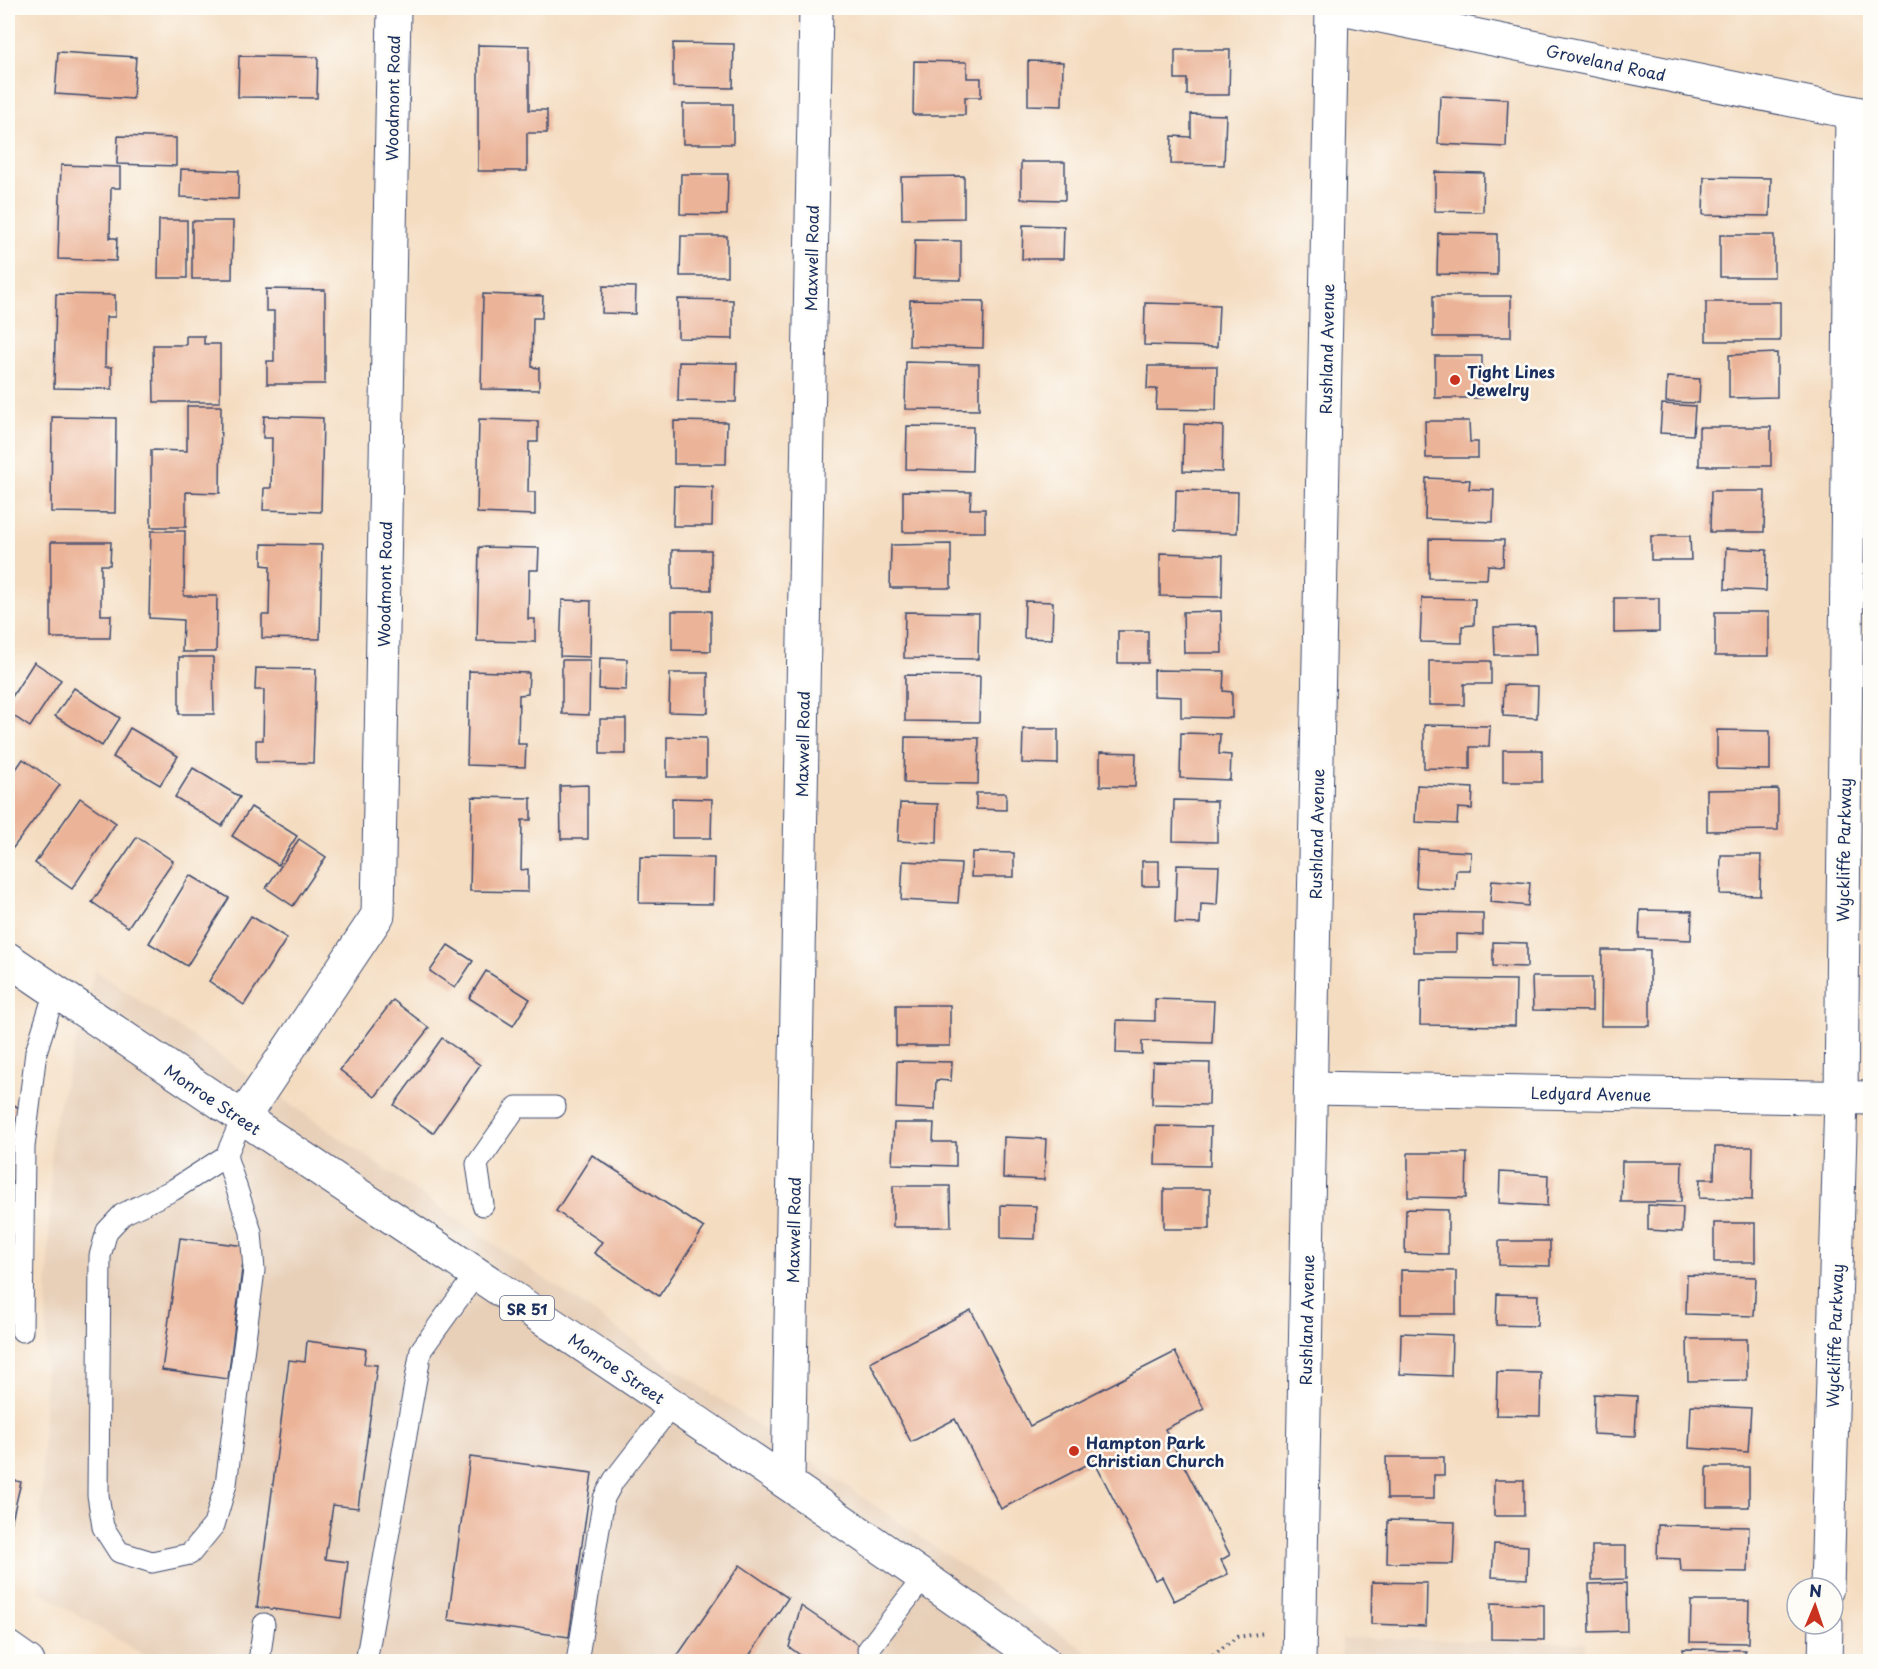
<svg xmlns="http://www.w3.org/2000/svg" width="1878" height="1669" viewBox="0 0 1878 1669" font-family="'Playpen Sans',sans-serif">
  <style>
    .built { fill: #e7cfb8 }
    .building { fill: #ebb397 }
    .lines { fill: none; stroke-linecap: round; stroke-linejoin: round }
    .lane-casing { stroke: #3c496d; stroke-width: 23 }
    .street-casing { stroke: #3c496d; stroke-width: 35 }
    .primary-casing { stroke: #3c496d; stroke-width: 35 }
    .path { stroke: #3c496d; stroke-width: 4; stroke-dasharray: 1.5 4.5; stroke-linecap: butt }
    .lane { stroke: #fff; stroke-width: 21 }
    .street { stroke: #fff; stroke-width: 33 }
    .primary { stroke: #fff; stroke-width: 33 }
    .poi-dot { fill: #c8321e; stroke: #fdfcf7; stroke-width: 2 }
    .labels { text-anchor: middle; dominant-baseline: central; stroke-width: 5; stroke-linejoin: round; paint-order: stroke }
    .shield { fill: #fdfcf7; stroke: #5f6c8c; stroke-width: 1.5 }
    .shield-label { font-size: 15px; font-weight: bold; fill: #1b2f5e }
    .street-label { font-size: 16px; fill: #1b2f5e; stroke: #fdfcf7 }
    .poi-label { font-size: 16px; font-weight: bold; fill: #1b2f5e; stroke: #fdfcf7; text-anchor: start }
  </style>
  <rect width="100%" height="100%" fill="#fdfcf7"/>
  <filter id="ink" filterUnits="userSpaceOnUse"><feTurbulence type="fractalNoise" baseFrequency=".0167" numOctaves="2"/><feDisplacementMap in="SourceGraphic" scale="12" xChannelSelector="R" yChannelSelector="G"/><feConvolveMatrix kernelMatrix="1 2 1 2 8 2 1 2 1" color-interpolation-filters="sRGB"/></filter>
  <filter id="wash" filterUnits="userSpaceOnUse"><feTurbulence type="fractalNoise" baseFrequency=".008" numOctaves="4" result="noise"/><feDisplacementMap in="SourceGraphic" scale="24" xChannelSelector="R" yChannelSelector="G"/><feGaussianBlur stdDeviation="1.35" result="paint"/><feColorMatrix in="noise" values="0 0 0 0 0 0 0 0 0 0 0 0 0 0 0 0 0 1.4 0 .05"/><feComposite in="paint" operator="in"/></filter>
  <g filter="url(#wash)">
    <rect width="100%" height="100%" fill="#f4dcc0"/>
    <g class="built">
      <path d="M 95,970 L 1101,1661 L 153,1661 L 39,1591 L 52,1131 Z"/>
      <path d="M 1341,1638 L 1586,1643 L 1586,1661 L 1340,1661 Z"/>
    </g>
    <g id="blocks">
      <g class="building">
        <path d="M 673,43 L 734,44 L 733,88 L 673,87 Z"/>
        <path d="M 478,45 L 529,46 L 529,110 L 547,110 L 547,133 L 527,133 L 527,171 L 478,171 Z"/>
        <path d="M 1175,50 L 1230,50 L 1229,95 L 1187,95 L 1187,79 L 1175,79 Z"/>
        <path d="M 58,52 L 136,57 L 133,99 L 55,94 Z"/>
        <path d="M 239,56 L 318,57 L 317,98 L 238,97 Z"/>
        <path d="M 914,61 L 967,62 L 967,78 L 981,78 L 981,97 L 965,97 L 965,115 L 913,115 Z"/>
        <path d="M 1028,61 L 1063,62 L 1062,106 L 1028,105 Z"/>
        <path d="M 1440,96 L 1508,99 L 1506,147 L 1438,144 Z"/>
        <rect x="683" y="104" width="50" height="40"/>
        <path d="M 1191,114 L 1226,115 L 1224,165 L 1171,164 L 1172,136 L 1191,137 Z"/>
        <path d="M 118,136 L 176,138 L 176,166 L 117,164 Z"/>
        <path d="M 1021,162 L 1065,162 L 1065,200 L 1021,199 Z"/>
        <path d="M 61,165 L 120,167 L 120,188 L 111,188 L 110,238 L 117,238 L 116,261 L 58,259 Z"/>
        <path d="M 181,169 L 239,171 L 238,199 L 180,197 Z"/>
        <path d="M 1435,172 L 1484,173 L 1483,212 L 1435,211 Z"/>
        <path d="M 681,174 L 728,174 L 727,215 L 680,214 Z"/>
        <path d="M 964,176 L 964,218 L 902,219 L 901,177 Z"/>
        <path d="M 1704,177 L 1771,178 L 1770,216 L 1703,215 Z"/>
        <path d="M 159,220 L 187,220 L 187,278 L 158,278 Z"/>
        <path d="M 192,221 L 233,221 L 232,279 L 192,279 Z"/>
        <path d="M 1023,225 L 1064,226 L 1063,259 L 1022,259 Z"/>
        <path d="M 1438,233 L 1497,234 L 1497,275 L 1437,274 Z"/>
        <rect x="1720" y="235" width="54" height="42"/>
        <path d="M 681,236 L 727,236 L 727,276 L 680,276 Z"/>
        <path d="M 915,240 L 961,241 L 961,280 L 914,279 Z"/>
        <path d="M 603,286 L 636,287 L 635,314 L 602,313 Z"/>
        <path d="M 266,289 L 325,290 L 325,384 L 267,384 L 267,361 L 274,361 L 274,311 L 266,311 Z"/>
        <path d="M 56,294 L 115,295 L 115,317 L 106,317 L 105,367 L 112,367 L 112,389 L 54,388 Z"/>
        <path d="M 483,294 L 543,296 L 542,318 L 533,318 L 532,367 L 539,368 L 539,390 L 481,389 Z"/>
        <rect x="1433" y="296" width="78" height="41"/>
        <path d="M 678,299 L 733,300 L 733,339 L 678,338 Z"/>
        <path d="M 910,300 L 984,301 L 983,348 L 909,346 Z"/>
        <rect x="1706" y="302" width="74" height="39"/>
        <path d="M 1145,303 L 1219,305 L 1217,347 L 1144,345 Z"/>
        <path d="M 186,336 L 204,336 L 204,344 L 220,344 L 220,402 L 154,402 L 153,345 L 186,345 Z"/>
        <path d="M 1777,353 L 1777,397 L 1729,398 L 1729,355 Z"/>
        <rect x="1435" y="356" width="47" height="42"/>
        <path d="M 679,362 L 737,363 L 736,402 L 678,401 Z"/>
        <path d="M 906,362 L 979,364 L 979,410 L 905,409 Z"/>
        <path d="M 1148,366 L 1217,366 L 1216,410 L 1156,409 L 1157,389 L 1147,389 Z"/>
        <path d="M 1667,377 L 1700,379 L 1699,403 L 1666,402 Z"/>
        <path d="M 1662,404 L 1695,406 L 1693,435 L 1660,433 Z"/>
        <path d="M 187,406 L 221,406 L 220,493 L 186,492 L 186,527 L 151,527 L 151,450 L 187,451 Z"/>
        <path d="M 264,416 L 323,418 L 321,512 L 263,510 L 264,488 L 271,488 L 272,438 L 263,438 Z"/>
        <path d="M 52,417 L 116,418 L 115,513 L 51,512 Z"/>
        <path d="M 479,419 L 538,421 L 538,442 L 529,442 L 528,492 L 535,492 L 535,515 L 477,513 Z"/>
        <path d="M 674,421 L 727,422 L 726,464 L 674,464 Z"/>
        <path d="M 1425,421 L 1469,421 L 1470,442 L 1478,442 L 1478,458 L 1426,458 Z"/>
        <path d="M 1184,424 L 1223,426 L 1222,472 L 1183,471 Z"/>
        <path d="M 907,426 L 973,427 L 972,471 L 906,469 Z"/>
        <rect x="1699" y="427" width="72" height="39"/>
        <path d="M 1426,478 L 1470,480 L 1469,489 L 1494,490 L 1493,522 L 1425,519 Z"/>
        <path d="M 674,486 L 713,487 L 712,526 L 673,526 Z"/>
        <path d="M 1176,490 L 1238,492 L 1237,533 L 1175,531 Z"/>
        <path d="M 903,491 L 971,492 L 970,509 L 985,509 L 985,532 L 903,532 Z"/>
        <path d="M 1711,491 L 1765,491 L 1764,532 L 1710,532 Z"/>
        <path d="M 151,531 L 185,531 L 184,596 L 217,596 L 216,652 L 182,652 L 183,620 L 149,618 Z"/>
        <path d="M 1651,536 L 1690,536 L 1691,560 L 1651,560 Z"/>
        <path d="M 1429,539 L 1504,540 L 1503,566 L 1488,565 L 1487,579 L 1429,578 Z"/>
        <path d="M 51,542 L 111,542 L 110,565 L 101,565 L 101,615 L 111,615 L 110,638 L 51,638 Z"/>
        <path d="M 262,544 L 322,545 L 320,639 L 262,638 L 262,615 L 269,615 L 270,566 L 262,565 Z"/>
        <path d="M 951,544 L 951,588 L 890,588 L 891,545 Z"/>
        <path d="M 479,547 L 539,548 L 538,570 L 529,570 L 528,619 L 535,619 L 535,642 L 477,641 Z"/>
        <path d="M 1726,548 L 1767,550 L 1766,591 L 1725,589 Z"/>
        <path d="M 672,550 L 711,550 L 711,590 L 672,589 Z"/>
        <path d="M 1160,553 L 1223,555 L 1222,597 L 1160,596 Z"/>
        <path d="M 1422,598 L 1475,599 L 1474,625 L 1462,626 L 1462,643 L 1420,642 Z"/>
        <path d="M 1614,598 L 1659,598 L 1659,632 L 1614,633 Z"/>
        <path d="M 562,600 L 591,601 L 590,657 L 560,656 Z"/>
        <path d="M 1025,601 L 1053,602 L 1052,639 L 1024,638 Z"/>
        <path d="M 672,611 L 711,611 L 711,651 L 672,650 Z"/>
        <path d="M 1221,611 L 1222,653 L 1184,653 L 1183,612 Z"/>
        <path d="M 905,612 L 979,613 L 978,659 L 904,658 Z"/>
        <rect x="1715" y="612" width="54" height="44"/>
        <path d="M 1535,626 L 1536,655 L 1495,655 L 1494,627 Z"/>
        <rect x="1118" y="631" width="30" height="32"/>
        <path d="M 179,657 L 213,657 L 214,714 L 179,714 Z"/>
        <path d="M 600,658 L 627,659 L 626,690 L 599,689 Z"/>
        <path d="M 562,660 L 590,660 L 589,715 L 562,714 Z"/>
        <path d="M 1429,661 L 1491,661 L 1491,684 L 1464,684 L 1464,705 L 1429,705 Z"/>
        <path d="M 34,662 L 61,680 L 30,727 L 8,712 L 8,703 Z"/>
        <path d="M 256,668 L 316,669 L 313,763 L 256,762 L 256,740 L 263,740 L 264,690 L 255,690 Z"/>
        <path d="M 1154,670 L 1224,671 L 1223,691 L 1232,692 L 1232,718 L 1181,717 L 1181,697 L 1154,696 Z"/>
        <path d="M 469,671 L 529,673 L 528,694 L 519,695 L 518,744 L 526,744 L 525,767 L 467,765 Z"/>
        <path d="M 670,673 L 708,673 L 708,713 L 669,712 Z"/>
        <path d="M 905,675 L 980,676 L 979,722 L 905,721 Z"/>
        <path d="M 1504,685 L 1538,686 L 1537,718 L 1503,716 Z"/>
        <path d="M 74,688 L 120,718 L 102,746 L 55,716 Z"/>
        <rect x="600" y="719" width="26" height="35"/>
        <path d="M 1424,725 L 1490,726 L 1489,747 L 1470,747 L 1470,769 L 1424,768 Z"/>
        <path d="M 130,728 L 178,756 L 160,785 L 113,757 Z"/>
        <path d="M 1023,729 L 1058,729 L 1058,764 L 1022,763 Z"/>
        <path d="M 1717,730 L 1770,731 L 1770,770 L 1717,769 Z"/>
        <path d="M 1181,733 L 1220,734 L 1219,754 L 1231,755 L 1230,780 L 1180,778 Z"/>
        <path d="M 667,737 L 706,738 L 706,777 L 667,777 Z"/>
        <path d="M 905,737 L 979,738 L 978,784 L 904,783 Z"/>
        <rect x="1503" y="750" width="39" height="32"/>
        <path d="M 1100,752 L 1136,753 L 1135,787 L 1100,786 Z"/>
        <path d="M 23,759 L 60,785 L 13,848 L 8,844 L 8,781 Z"/>
        <path d="M 193,768 L 240,797 L 222,826 L 175,797 Z"/>
        <path d="M 588,785 L 588,839 L 561,839 L 560,786 Z"/>
        <path d="M 1417,785 L 1473,788 L 1472,809 L 1458,808 L 1457,824 L 1415,822 Z"/>
        <path d="M 1778,789 L 1778,830 L 1707,831 L 1707,790 Z"/>
        <path d="M 976,793 L 1006,793 L 1006,810 L 976,809 Z"/>
        <path d="M 472,797 L 531,798 L 531,820 L 522,820 L 521,870 L 528,869 L 528,892 L 470,891 Z"/>
        <path d="M 80,798 L 116,823 L 72,889 L 35,863 Z"/>
        <path d="M 672,798 L 712,799 L 711,838 L 672,838 Z"/>
        <path d="M 1174,800 L 1217,801 L 1217,842 L 1173,841 Z"/>
        <path d="M 900,803 L 938,804 L 937,843 L 898,841 Z"/>
        <path d="M 251,807 L 297,836 L 278,865 L 232,836 Z"/>
        <path d="M 137,837 L 173,861 L 128,927 L 92,902 Z"/>
        <path d="M 299,839 L 326,857 L 293,906 L 266,888 Z"/>
        <path d="M 1418,849 L 1471,852 L 1470,870 L 1456,870 L 1455,890 L 1416,887 Z"/>
        <path d="M 972,852 L 1014,853 L 1014,877 L 971,877 Z"/>
        <path d="M 1721,855 L 1761,855 L 1760,895 L 1720,894 Z"/>
        <path d="M 640,857 L 714,858 L 713,904 L 639,903 Z"/>
        <path d="M 903,861 L 961,864 L 958,903 L 901,900 Z"/>
        <rect x="1142" y="861" width="17" height="25"/>
        <path d="M 1177,865 L 1219,866 L 1217,905 L 1201,904 L 1200,924 L 1175,923 Z"/>
        <path d="M 190,875 L 229,898 L 187,966 L 149,943 Z"/>
        <path d="M 1492,880 L 1530,883 L 1528,906 L 1490,902 Z"/>
        <path d="M 1640,910 L 1692,911 L 1691,940 L 1639,938 Z"/>
        <path d="M 1413,912 L 1483,913 L 1483,935 L 1456,934 L 1456,952 L 1413,952 Z"/>
        <path d="M 251,916 L 287,938 L 244,1005 L 209,981 Z"/>
        <path d="M 1493,942 L 1527,943 L 1527,967 L 1493,966 Z"/>
        <path d="M 448,945 L 473,961 L 455,988 L 430,971 Z"/>
        <path d="M 1602,950 L 1650,950 L 1650,1026 L 1601,1026 Z"/>
        <path d="M 486,971 L 530,999 L 513,1026 L 469,998 Z"/>
        <path d="M 1532,977 L 1592,977 L 1592,1011 L 1533,1010 Z"/>
        <path d="M 1421,979 L 1516,980 L 1515,1026 L 1420,1025 Z"/>
        <path d="M 1155,999 L 1214,1001 L 1212,1043 L 1142,1041 L 1142,1054 L 1116,1053 L 1117,1020 L 1155,1021 Z"/>
        <path d="M 393,1000 L 429,1028 L 375,1097 L 340,1070 Z"/>
        <rect x="896" y="1005" width="54" height="41"/>
        <path d="M 442,1038 L 480,1065 L 433,1133 L 394,1105 Z"/>
        <path d="M 897,1061 L 952,1062 L 951,1081 L 936,1080 L 935,1110 L 896,1108 Z"/>
        <path d="M 1153,1062 L 1210,1063 L 1209,1105 L 1152,1104 Z"/>
        <path d="M 8,1101 L 22,1110 L 8,1133 Z"/>
        <path d="M 894,1123 L 934,1123 L 933,1142 L 956,1142 L 956,1166 L 892,1164 Z"/>
        <path d="M 1156,1126 L 1211,1127 L 1210,1166 L 1155,1165 Z"/>
        <path d="M 1004,1137 L 1046,1139 L 1044,1180 L 1003,1178 Z"/>
        <path d="M 1715,1147 L 1753,1147 L 1752,1200 L 1699,1198 L 1700,1179 L 1714,1179 Z"/>
        <path d="M 1408,1153 L 1467,1153 L 1466,1198 L 1408,1197 Z"/>
        <path d="M 592,1155 L 704,1228 L 659,1296 L 594,1253 L 602,1242 L 556,1211 Z"/>
        <path d="M 1622,1161 L 1682,1161 L 1681,1202 L 1621,1202 Z"/>
        <path d="M 1500,1172 L 1548,1175 L 1547,1206 L 1499,1203 Z"/>
        <path d="M 893,1186 L 950,1186 L 951,1227 L 893,1227 Z"/>
        <rect x="1164" y="1189" width="46" height="40"/>
        <path d="M 1001,1205 L 1036,1206 L 1035,1239 L 1001,1238 Z"/>
        <path d="M 1648,1205 L 1683,1207 L 1682,1232 L 1648,1230 Z"/>
        <path d="M 1406,1209 L 1448,1210 L 1448,1254 L 1405,1253 Z"/>
        <rect x="1714" y="1223" width="41" height="39"/>
        <path d="M 180,1238 L 245,1246 L 228,1379 L 162,1370 Z"/>
        <path d="M 1499,1241 L 1550,1241 L 1550,1266 L 1499,1265 Z"/>
        <path d="M 1401,1270 L 1456,1271 L 1456,1314 L 1401,1314 Z"/>
        <path d="M 1687,1275 L 1756,1277 L 1754,1316 L 1686,1314 Z"/>
        <path d="M 8,1278 L 12,1278 L 9,1360 L 8,1360 Z"/>
        <path d="M 1497,1294 L 1538,1295 L 1537,1326 L 1496,1325 Z"/>
        <path d="M 971,1310 L 1030,1426 L 1175,1352 L 1204,1409 L 1165,1429 L 1230,1555 L 1221,1560 L 1228,1574 L 1174,1601 L 1162,1577 L 1155,1580 L 1094,1461 L 1001,1509 L 955,1419 L 911,1442 L 870,1362 Z"/>
        <path d="M 1401,1333 L 1452,1335 L 1451,1376 L 1400,1374 Z"/>
        <path d="M 1687,1339 L 1747,1339 L 1747,1380 L 1688,1381 Z"/>
        <path d="M 307,1341 L 366,1349 L 364,1364 L 377,1365 L 358,1508 L 333,1505 L 325,1559 L 348,1562 L 341,1618 L 257,1607 L 289,1360 L 305,1362 Z"/>
        <path d="M 1497,1372 L 1541,1373 L 1540,1416 L 1496,1415 Z"/>
        <path d="M 1594,1394 L 1637,1396 L 1635,1436 L 1593,1434 Z"/>
        <path d="M 1691,1405 L 1751,1408 L 1748,1452 L 1689,1448 Z"/>
        <path d="M 470,1457 L 592,1473 L 569,1637 L 448,1620 Z"/>
        <path d="M 1386,1457 L 1444,1457 L 1444,1475 L 1434,1475 L 1434,1499 L 1387,1499 Z"/>
        <rect x="1707" y="1467" width="42" height="40"/>
        <path d="M 8,1479 L 21,1482 L 8,1537 Z"/>
        <rect x="1494" y="1480" width="30" height="36"/>
        <path d="M 1388,1520 L 1455,1522 L 1453,1564 L 1387,1563 Z"/>
        <path d="M 1658,1525 L 1749,1527 L 1748,1572 L 1681,1571 L 1680,1559 L 1657,1558 Z"/>
        <path d="M 1494,1544 L 1528,1546 L 1527,1579 L 1492,1577 Z"/>
        <path d="M 1592,1546 L 1626,1546 L 1626,1579 L 1592,1580 Z"/>
        <path d="M 740,1565 L 788,1598 L 745,1662 L 673,1662 Z"/>
        <path d="M 1372,1582 L 1427,1583 L 1426,1626 L 1371,1624 Z"/>
        <path d="M 1626,1583 L 1627,1631 L 1590,1632 L 1589,1584 Z"/>
        <path d="M 1691,1601 L 1749,1601 L 1748,1643 L 1690,1642 Z"/>
        <path d="M 1491,1603 L 1544,1605 L 1544,1640 L 1491,1639 Z"/>
        <path d="M 801,1606 L 884,1662 L 810,1662 L 789,1647 Z"/>
        <path d="M 1683,1649 L 1745,1650 L 1745,1662 L 1683,1662 Z"/>
      </g>
    </g>
  </g>
  <g filter="url(#ink)">
    <use href="#blocks" fill-opacity="0" stroke="#3c496d" stroke-width="1.5"/>
    <g class="lines">
      <g class="lane-casing">
        <g id="lane">
          <path d="M 226,1156 L 251,1232 L 254,1270 L 226,1484 L 214,1525 L 190,1554 L 152,1562 L 119,1552 L 103,1527 L 98,1495 L 100,1256 L 107,1231 L 123,1214 L 173,1190 L 226,1156 L 242,1119"/>
          <path d="M 483,1205 L 477,1164 L 517,1107 L 555,1107"/>
          <path d="M 22,1331 L 24,1147 L 36,1052 L 55,991"/>
          <path d="M 868,1650 L 924,1577"/>
          <path d="M 259,1662 L 264,1624"/>
          <path d="M 366,1662 L 421,1350 L 476,1274"/>
          <path d="M 577,1662 L 604,1498 L 614,1480 L 673,1404"/>
        </g>
      </g>
      <g class="street-casing">
        <g id="street">
          <path d="M 1342,8 L 1870,116"/>
          <path d="M 1311,1088 L 1870,1098"/>
          <path d="M 242,1119 L 378,915 L 394,8"/>
          <path d="M 788,1481 L 816,8"/>
          <path d="M 1827,1588 L 1841,1097 L 1852,113"/>
          <path d="M 8,1648 L 28,1662"/>
          <path d="M 1299,1662 L 1332,8"/>
          <path d="M 1825,1662 L 1826,1624"/>
        </g>
      </g>
      <g class="primary-casing">
        <path id="primary" d="M 8,959 C 352,1194 704,1420 1044,1662"/>
      </g>
      <path class="path" d="M 1203,1662 L 1237,1637 L 1266,1633"/>
      <use href="#lane" class="lane"/>
      <use href="#street" class="street"/>
      <use href="#primary" class="primary"/>
    </g>
  </g>
  <g class="poi-dot">
    <circle cx="1455" cy="380" r="6"/>
    <circle cx="1074" cy="1451" r="6"/>
  </g>
  <g class="labels">
    <rect class="shield" x="500" y="1296" width="54" height="24" rx="4.5"/>
    <g class="shield-label">
      <text x="527" y="1308">SR 51</text>
    </g>
    <g class="street-label">
      <text transform="translate(1606 62) rotate(12)">Groveland Road</text>
      <text transform="translate(392 98) rotate(-89)">Woodmont Road</text>
      <text transform="translate(811 258) rotate(-89)">Maxwell Road</text>
      <text transform="translate(1326 349) rotate(-89)">Rushland Avenue</text>
      <text transform="translate(384 584) rotate(-89)">Woodmont Road</text>
      <text transform="translate(802 744) rotate(-89)">Maxwell Road</text>
      <text transform="translate(1316 834) rotate(-89)">Rushland Avenue</text>
      <text transform="translate(1843 850) rotate(-89)">Wyckliffe Parkway</text>
      <text transform="translate(1591 1093) rotate(1)">Ledyard Avenue</text>
      <text transform="translate(213 1099) rotate(34)">Monroe Street</text>
      <text transform="translate(793 1230) rotate(-89)">Maxwell Road</text>
      <text transform="translate(1306 1320) rotate(-89)">Rushland Avenue</text>
      <text transform="translate(1834 1336) rotate(-88)">Wyckliffe Parkway</text>
      <text transform="translate(617 1368) rotate(34)">Monroe Street</text>
    </g>
    <g class="poi-label">
      <text x="1467" y="371">Tight Lines<tspan x="1467" dy="18">Jewelry</tspan></text>
      <text x="1086" y="1442">Hampton Park<tspan x="1086" dy="18">Christian Church</tspan></text>
    </g>
  </g>
  <rect width="1878" height="1669" fill="none" stroke="#fdfcf7" stroke-width="30"/>
  <g transform="translate(1815 1606) rotate(2)"><circle r="28" fill="#fdfcf7" stroke="#a3aaba" stroke-width="1.5"/>
  <path d="M0-4.5L10 22L0 15L-10 22Z" fill="#c8321e"/>
  <text y="-9" font-size="16" font-weight="bold" text-anchor="middle" fill="#1b2f5e">N</text>
  </g>
</svg>
